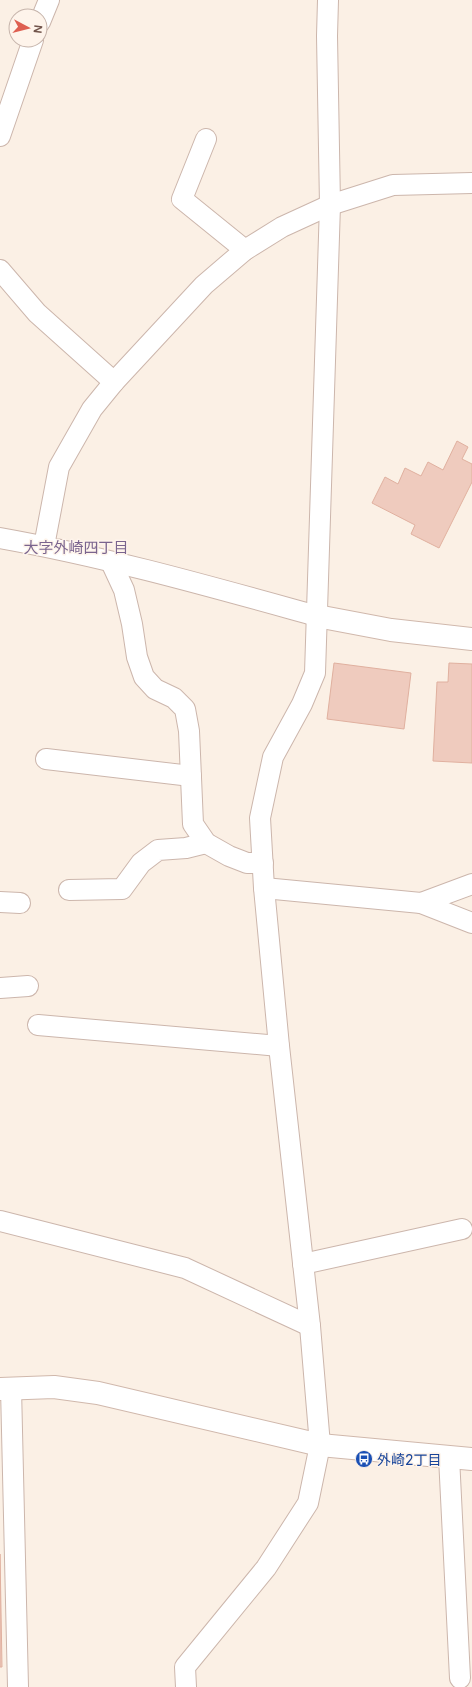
<svg xmlns="http://www.w3.org/2000/svg" width="472" height="1687" viewBox="0 0 472 1687" font-family="Inter,'Noto Sans JP',sans-serif">
  <style>
    .building { fill: #efcbbe; stroke: #e0b09f }
    .lines { fill: none; stroke-linecap: round; stroke-linejoin: round }
    .street-casing { stroke: #ccb6ac; stroke-width: 22 }
    .secondary-casing { stroke: #d0b8ac; stroke-width: 24 }
    .street { stroke: #fff; stroke-width: 20 }
    .secondary { stroke: #fff; stroke-width: 22 }
    .labels { text-anchor: middle; dominant-baseline: central; stroke-width: 3; stroke-linejoin: round; paint-order: stroke }
    .transit-label { font-size: 14px; fill: #164399; stroke: #fef4eb; text-anchor: start }
    .neighbourhood-label { font-size: 15px; fill: #7a648e; stroke: #fef4eb }
  </style>
  <rect width="100%" height="100%" fill="#fbf0e5"/>
  <g class="building">
    <path d="M 457,441 L 468,447 L 462,459 L 472,464 L 472,482 L 439,548 L 411,534 L 415,525 L 372,503 L 385,477 L 398,484 L 405,468 L 421,476 L 428,462 L 443,470 Z"/>
    <path d="M 334,663 L 411,673 L 404,729 L 327,719 Z"/>
    <path d="M 449,663 L 472,664 L 472,763 L 433,761 L 437,682 L 448,682 Z"/>
    <path d="M 0,1554 L 2,1667 L 0,1667 Z"/>
  </g>
  <g class="lines">
    <g class="street-casing">
      <g id="street">
        <path d="M 40,22 L 49,0"/>
        <path d="M 0,136 L 33,40"/>
        <path d="M 206,139 L 182,199 L 245,250"/>
        <path d="M 0,270 L 37,313 L 114,382"/>
        <path d="M 0,538 C 107,557 212,587 317,616"/>
        <path d="M 44,546 L 59,467 L 92,409 L 114,382 L 204,285 L 245,250 L 282,227 L 330,205 L 393,185 L 472,183"/>
        <path d="M 111,562 L 124,590 L 132,624 L 137,657 L 144,677 L 155,689 L 174,698 L 185,709 L 189,731 L 193,824 L 206,843 L 229,856 L 247,863 L 263,863"/>
        <path d="M 46,759 L 191,776"/>
        <path d="M 264,888 L 421,903 L 472,923"/>
        <path d="M 69,890 L 122,889 L 141,863 L 158,850 L 186,848 L 206,843"/>
        <path d="M 0,902 L 20,903"/>
        <path d="M 421,903 L 472,884"/>
        <path d="M 0,988 L 28,986"/>
        <path d="M 38,1025 L 279,1046"/>
        <path d="M 0,1221 L 185,1268 L 310,1326"/>
        <path d="M 303,1264 L 462,1229"/>
        <path d="M 11,1388 L 18,1687"/>
        <path d="M 449,1457 L 460,1678"/>
        <path d="M 186,1687 L 185,1667 L 266,1568 L 308,1503 L 320,1445 L 310,1326 L 279,1046 L 264,888 L 260,818 L 273,757 L 302,704 L 315,673 L 330,205 L 327,36 L 328,0"/>
      </g>
    </g>
    <g class="secondary-casing">
      <g id="secondary">
        <path d="M 317,616 L 391,630 L 472,639"/>
        <path d="M 0,1389 L 54,1387 L 98,1393 L 320,1445 L 472,1459"/>
      </g>
    </g>
    <use href="#street" class="street"/>
    <use href="#secondary" class="secondary"/>
  </g>
  <defs>
    <g id="bus-disc" transform="scale(0.9)"><circle r="9.5" fill="#1a4fb4" stroke="#fef4eb"/><path d="M-5-6H5V4H4V6H2V4H-2V6H-4V4H-5ZM-3.5-4V0h7V-4ZM-3.5 1.2v1.5H-2V1.2ZM2 1.2v1.5H3.5V1.2Z" fill="#fff"/></g>
  </defs>
  <g fill-rule="evenodd">
    <use href="#bus-disc" x="364" y="1459"/>
  </g>
  <g class="labels">
    <g class="transit-label">
      <text x="377" y="1459">外崎2丁目</text>
    </g>
    <g class="neighbourhood-label">
      <text x="76" y="547">大字外崎四丁目</text>
    </g>
  </g>
  <g transform="translate(28 28) rotate(97)"><circle r="19" fill="#fef4eb" stroke="#c6b4ab"/>
  <path d="M0-3L7 15L0 10L-7 15Z" fill="#de5f51"/>
  <text y="-6" font-size="11" font-weight="bold" text-anchor="middle" fill="#72554c">N</text>
  </g>
</svg>
